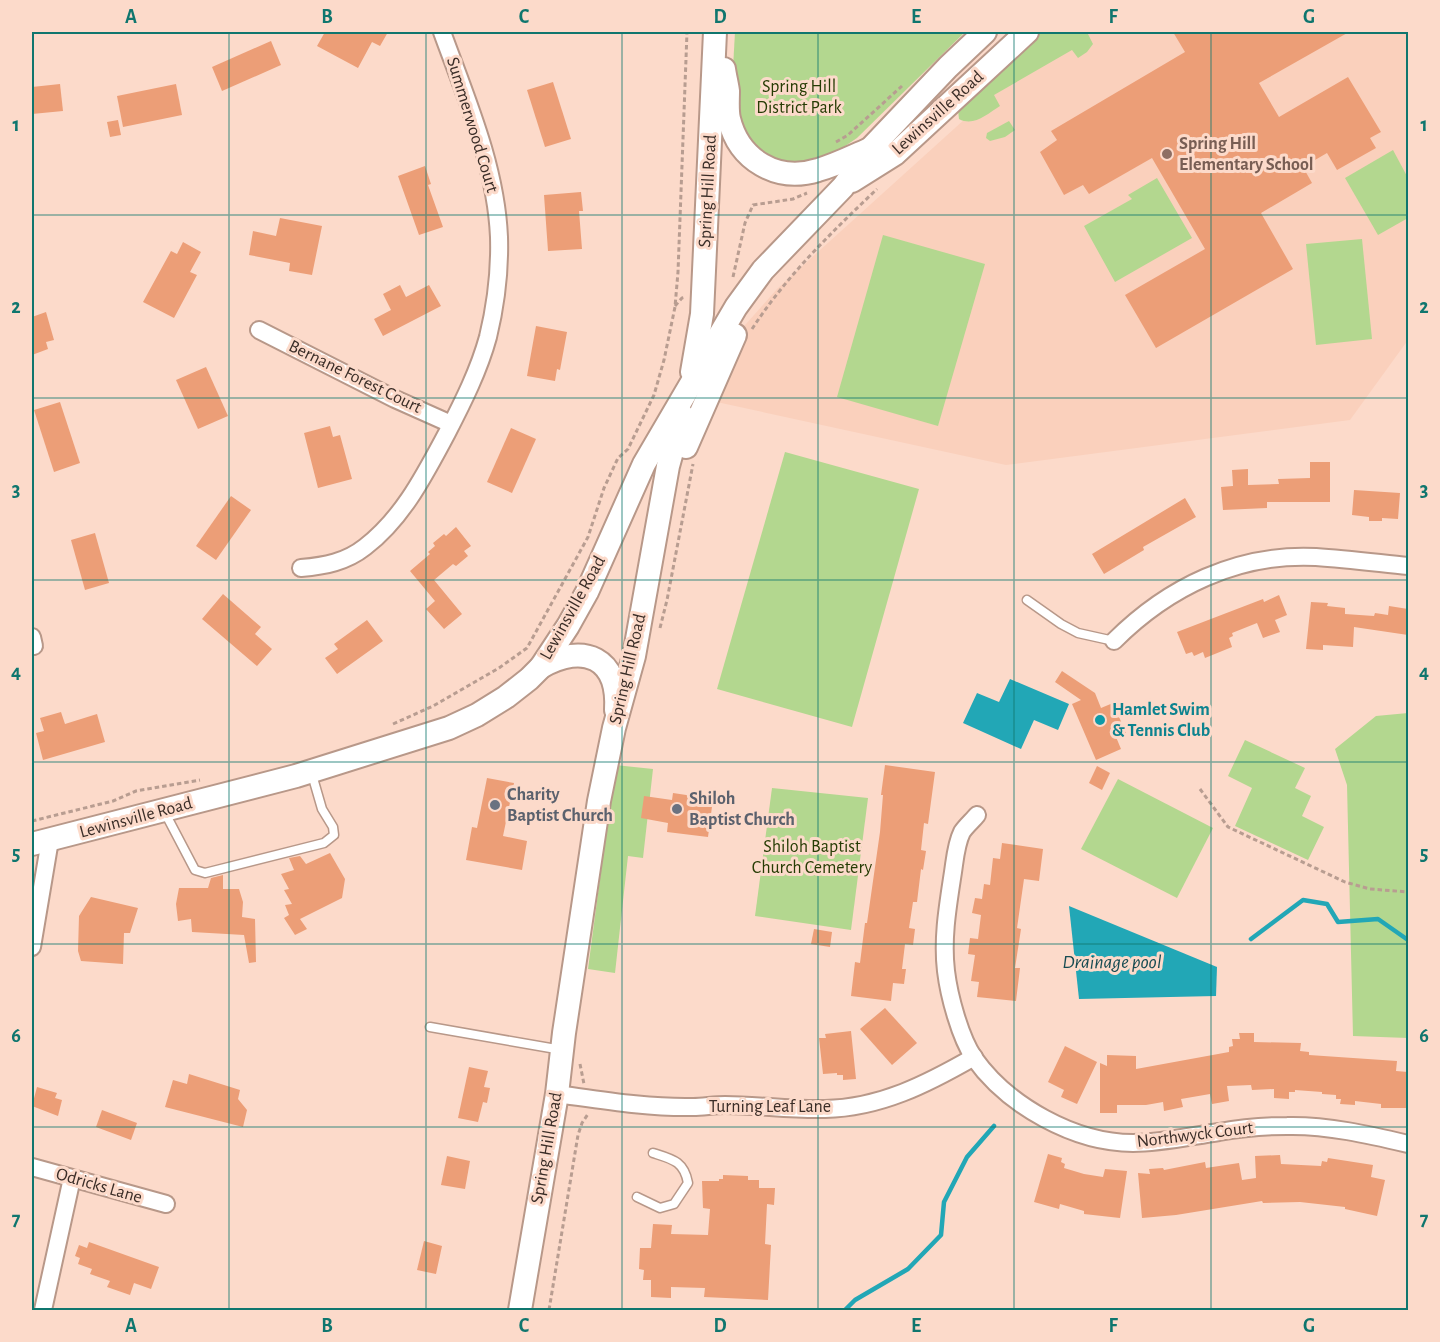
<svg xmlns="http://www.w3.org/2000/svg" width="1440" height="1342" viewBox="0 0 1440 1342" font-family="'Alegreya Sans',sans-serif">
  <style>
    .built { fill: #fad0bc }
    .green { fill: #b3d78f }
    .water { fill: #22a7b6 }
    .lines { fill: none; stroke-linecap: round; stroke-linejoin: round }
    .stream { stroke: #22a7b6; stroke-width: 4.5 }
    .building { fill: #ec9e77 }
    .service-casing { stroke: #b89889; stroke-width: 11 }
    .minor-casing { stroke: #b89889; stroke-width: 20 }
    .secondary-casing { stroke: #b89889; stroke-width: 26 }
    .path { stroke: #b89d91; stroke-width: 3; stroke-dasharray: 4.5 3; stroke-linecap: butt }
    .service { stroke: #fff; stroke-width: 8 }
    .minor { stroke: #fff; stroke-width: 16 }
    .secondary { stroke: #fff; stroke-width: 22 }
    .grid { fill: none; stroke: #0f766e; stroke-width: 1.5; stroke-opacity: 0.55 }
    .education-dot { fill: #8d6e63; stroke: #fcdaca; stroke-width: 2 }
    .culture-dot { fill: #0f9aa8; stroke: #fcdaca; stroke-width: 2 }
    .worship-dot { fill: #6b7280; stroke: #fcdaca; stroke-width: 2 }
    .labels { text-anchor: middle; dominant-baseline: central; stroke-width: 6; stroke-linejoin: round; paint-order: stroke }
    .park-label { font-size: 18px; fill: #263c04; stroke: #fcdaca }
    .street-label { font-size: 18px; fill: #3a2d27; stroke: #fcdaca }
    .education-label { font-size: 18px; font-weight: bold; fill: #785e54; stroke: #fcdaca; text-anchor: start }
    .culture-label { font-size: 18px; font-weight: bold; fill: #0d838f; stroke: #fcdaca; text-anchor: start }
    .worship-label { font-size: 18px; font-weight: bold; fill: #5b616d; stroke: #fcdaca; text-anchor: start }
    .water-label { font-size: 20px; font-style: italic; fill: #164b52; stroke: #fcdaca }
    .neatline { fill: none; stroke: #0f766e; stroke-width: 2 }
    .grid-label { font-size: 20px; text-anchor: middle; font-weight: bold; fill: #0f766e }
  </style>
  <rect width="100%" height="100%" fill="#fcdaca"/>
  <path class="built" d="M 1061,32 L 1408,32 L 1408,340 L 1350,420 L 1006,465 L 698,398 L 738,333 L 777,289 Z"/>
  <g class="green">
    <path d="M 735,32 L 965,32 L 857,138 L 832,155 L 802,168 L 757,153 L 731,104 Z"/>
    <path d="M 1038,32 L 1087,32 L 1093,44 L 1087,52 L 1078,58 L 1072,50 L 994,95 L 1000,106 C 987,114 974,127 959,119 L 958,110 Z"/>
    <path d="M 1009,121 L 1015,130 L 1005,137 L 990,141 L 986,138 L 987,133 Z"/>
    <path d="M 1393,150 L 1408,178 L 1408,218 L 1378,235 L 1345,178 Z"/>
    <path d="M 1157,178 L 1192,238 L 1115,282 L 1084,226 L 1132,199 L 1128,195 Z"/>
    <path d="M 883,235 L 985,264 L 938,426 L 837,397 Z"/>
    <path d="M 1362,239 L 1372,339 L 1316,345 L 1306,244 Z"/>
    <path d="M 785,452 L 919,489 L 852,727 L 717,689 Z"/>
    <path d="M 1408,713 L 1408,1038 L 1353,1036 L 1347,785 L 1335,749 L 1376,716 Z"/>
    <path d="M 1245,740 L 1305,768 L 1295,788 L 1311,796 L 1302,816 L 1324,827 L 1308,860 L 1235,826 L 1252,788 L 1228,776 Z"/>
    <path d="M 615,765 L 653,769 L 643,858 L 628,856 L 615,973 L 588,969 Z"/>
    <path d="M 1118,779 L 1213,828 L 1177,898 L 1081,849 Z"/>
    <path d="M 772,788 L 868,798 L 851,930 L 755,916 Z"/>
  </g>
  <g class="water">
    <path d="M 1010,679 L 1069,704 L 1058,730 L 1034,720 L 1021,749 L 963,723 L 977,693 L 999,702 Z"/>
    <path d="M 1069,906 L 1217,967 L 1216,996 L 1079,999 Z"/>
  </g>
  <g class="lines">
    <g class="stream">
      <path d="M 1251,939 L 1303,900 L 1327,904 L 1338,922 L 1378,919 L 1408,940"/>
      <path d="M 845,1310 L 855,1300 L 908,1269 L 941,1235 L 944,1202 L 967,1157 L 994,1126"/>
    </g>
  </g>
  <g class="building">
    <path d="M 325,32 L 388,32 L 380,46 L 372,42 L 358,68 L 317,46 Z"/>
    <path d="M 1173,32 L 1349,32 L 1259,83 L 1279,117 L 1348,77 L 1381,132 L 1370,138 L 1376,148 L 1337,170 L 1327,153 L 1303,167 L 1312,183 L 1261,213 L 1293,269 L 1156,348 L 1125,295 L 1205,249 L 1152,158 L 1089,194 L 1083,185 L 1064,195 L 1040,152 L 1057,140 L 1051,131 L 1185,52 Z"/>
    <path d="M 271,41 L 281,65 L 222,91 L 212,67 Z"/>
    <path d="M 553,82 L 571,139 L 545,147 L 527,90 Z"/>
    <path d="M 60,84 L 63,111 L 32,114 L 32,87 Z"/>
    <path d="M 176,84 L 182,115 L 123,127 L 117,96 Z"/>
    <path d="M 118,120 L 121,135 L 110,137 L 107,122 Z"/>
    <path d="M 425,166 L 431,184 L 428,185 L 443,227 L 419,235 L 398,176 Z"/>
    <path d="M 581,192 L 583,211 L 579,211 L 582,249 L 548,251 L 544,195 Z"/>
    <path d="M 280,218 L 322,226 L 312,275 L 289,271 L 290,263 L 249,255 L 253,231 L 276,236 Z"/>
    <path d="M 183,242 L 201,252 L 190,272 L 197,275 L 174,318 L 143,302 L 171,251 L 177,254 Z"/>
    <path d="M 400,285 L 406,297 L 429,285 L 441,306 L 383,336 L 374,319 L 391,310 L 383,294 Z"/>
    <path d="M 46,312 L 54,340 L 46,342 L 48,349 L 32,355 L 32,317 Z"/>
    <path d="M 536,326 L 567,332 L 560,370 L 557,369 L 555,381 L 527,376 Z"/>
    <path d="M 206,367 L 228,416 L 198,429 L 176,380 Z"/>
    <path d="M 60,402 L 80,463 L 54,472 L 34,410 Z"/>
    <path d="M 330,426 L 333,437 L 340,435 L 352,479 L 318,488 L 304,433 Z"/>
    <path d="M 511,428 L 536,439 L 512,493 L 487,482 Z"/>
    <path d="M 1310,462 L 1330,462 L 1330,502 L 1267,502 L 1267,508 L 1223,510 L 1221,487 L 1233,486 L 1232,470 L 1248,469 L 1248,485 L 1279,484 L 1278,479 L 1310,478 Z"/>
    <path d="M 1354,490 L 1400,493 L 1398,519 L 1382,518 L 1382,521 L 1369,521 L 1369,517 L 1352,515 Z"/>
    <path d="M 231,496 L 251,510 L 216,560 L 196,546 Z"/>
    <path d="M 1185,498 L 1196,517 L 1143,547 L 1144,550 L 1104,574 L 1092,554 Z"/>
    <path d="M 456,527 L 471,546 L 464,551 L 468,556 L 456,566 L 453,564 L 434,580 L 462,614 L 444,629 L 426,609 L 435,601 L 410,571 L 430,554 L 428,552 L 435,546 L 433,543 L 444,534 L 446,536 Z"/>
    <path d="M 95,533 L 109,583 L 85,590 L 71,540 Z"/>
    <path d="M 223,594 L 261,627 L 255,634 L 272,649 L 257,666 L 202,619 Z"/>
    <path d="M 1279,595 L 1287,615 L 1275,620 L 1280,632 L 1263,638 L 1257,623 L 1232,633 L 1233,636 L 1229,638 L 1232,647 L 1205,658 L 1203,652 L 1194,656 L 1192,652 L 1186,654 L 1177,632 L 1263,599 L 1264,602 Z"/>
    <path d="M 1311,602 L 1328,603 L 1327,606 L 1345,608 L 1345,614 L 1374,616 L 1375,613 L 1388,615 L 1389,606 L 1408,609 L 1408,635 L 1354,627 L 1353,647 L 1323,645 L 1323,650 L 1306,649 Z"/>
    <path d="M 367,620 L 383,641 L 337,674 L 325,658 L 338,649 L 334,644 Z"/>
    <path d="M 1062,671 L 1095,693 L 1101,708 L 1113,703 L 1126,733 L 1116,737 L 1121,749 L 1096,760 L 1072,704 L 1081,700 L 1055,682 Z"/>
    <path d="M 61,712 L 65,724 L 97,714 L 105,742 L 43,760 L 36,733 L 44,731 L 40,718 Z"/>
    <path d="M 885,765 L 935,772 L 928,824 L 924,823 L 921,850 L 926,851 L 923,870 L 921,869 L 917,902 L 913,902 L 909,928 L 915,929 L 913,945 L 905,944 L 902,969 L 906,969 L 904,984 L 893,983 L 891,1001 L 851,996 L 855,962 L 860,963 L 865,923 L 867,923 L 880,832 L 883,795 L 881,795 Z"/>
    <path d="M 1097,766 L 1110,773 L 1102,790 L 1089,783 Z"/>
    <path d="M 487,778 L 514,783 L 503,836 L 527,841 L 522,870 L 466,860 L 472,827 L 477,828 Z"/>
    <path d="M 673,793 L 713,799 L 708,837 L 667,832 L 668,823 L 641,818 L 644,796 L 672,800 Z"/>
    <path d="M 1002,843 L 1043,849 L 1039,881 L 1024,879 L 1017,928 L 1021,929 L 1015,968 L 1020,968 L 1016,1001 L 977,997 L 979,982 L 971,981 L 975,955 L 968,954 L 970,938 L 978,939 L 981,915 L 972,913 L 975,898 L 982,899 L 984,884 L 990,885 L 993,858 L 1000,859 Z"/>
    <path d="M 330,853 L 345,879 L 342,898 L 300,919 L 307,929 L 295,935 L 284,918 L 289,915 L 285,905 L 292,904 L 284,890 L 289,889 L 281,874 L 294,870 L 289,858 L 300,856 L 306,864 Z"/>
    <path d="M 223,875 L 223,889 L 239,889 L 243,902 L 242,917 L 255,919 L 256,962 L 249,963 L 244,935 L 192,932 L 191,919 L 178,921 L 176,904 L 179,888 L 208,888 L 211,878 Z"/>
    <path d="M 91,897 L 138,908 L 130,933 L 124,933 L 123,964 L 81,961 L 78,951 L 79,916 Z"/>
    <path d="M 814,929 L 832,932 L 830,947 L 811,944 Z"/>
    <path d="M 885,1008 L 917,1043 L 892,1065 L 860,1029 Z"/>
    <path d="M 851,1031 L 856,1079 L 843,1080 L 843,1075 L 837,1075 L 837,1073 L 823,1074 L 819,1038 L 826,1038 L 825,1034 Z"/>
    <path d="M 1239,1033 L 1254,1033 L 1254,1042 L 1301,1043 L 1300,1051 L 1309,1052 L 1309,1055 L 1397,1061 L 1396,1071 L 1408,1072 L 1408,1108 L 1381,1108 L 1381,1104 L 1355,1101 L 1355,1105 L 1340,1104 L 1341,1099 L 1336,1099 L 1336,1095 L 1322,1094 L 1322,1092 L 1295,1090 L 1295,1092 L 1289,1092 L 1289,1099 L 1274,1098 L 1274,1089 L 1252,1090 L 1251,1085 L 1227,1086 L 1229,1101 L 1212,1104 L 1210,1094 L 1181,1099 L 1183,1107 L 1164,1111 L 1163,1102 L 1146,1105 L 1117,1105 L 1117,1113 L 1100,1113 L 1100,1063 L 1107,1066 L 1107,1055 L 1136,1056 L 1136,1069 L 1229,1052 L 1229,1047 L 1233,1046 L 1232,1039 L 1240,1039 Z"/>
    <path d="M 1065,1046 L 1097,1062 L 1077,1104 L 1061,1097 L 1064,1090 L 1048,1082 Z"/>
    <path d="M 469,1067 L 488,1071 L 484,1087 L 490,1088 L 487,1103 L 483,1102 L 478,1122 L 458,1118 Z"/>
    <path d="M 189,1074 L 240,1090 L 238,1099 L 247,1110 L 243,1127 L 165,1107 L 173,1080 L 187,1084 Z"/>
    <path d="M 37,1087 L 57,1093 L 55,1098 L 62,1100 L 58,1116 L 32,1106 Z"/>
    <path d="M 102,1110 L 137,1123 L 131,1140 L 96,1127 Z"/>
    <path d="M 1048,1154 L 1062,1158 L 1061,1162 L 1065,1164 L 1064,1168 L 1084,1174 L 1103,1177 L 1105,1169 L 1127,1171 L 1120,1218 L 1084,1214 L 1084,1211 L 1060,1204 L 1059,1209 L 1034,1202 Z"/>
    <path d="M 1280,1155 L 1281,1164 L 1321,1166 L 1322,1161 L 1327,1162 L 1328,1158 L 1373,1165 L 1371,1177 L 1385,1180 L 1377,1216 L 1345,1209 L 1345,1207 L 1300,1202 L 1263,1203 L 1262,1201 L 1176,1215 L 1142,1218 L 1138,1173 L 1150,1174 L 1149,1169 L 1163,1168 L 1164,1170 L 1205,1162 L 1206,1168 L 1239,1163 L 1242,1180 L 1256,1178 L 1255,1156 Z"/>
    <path d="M 447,1156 L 470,1161 L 465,1189 L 441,1185 Z"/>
    <path d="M 723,1175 L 748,1176 L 748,1180 L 759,1180 L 759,1188 L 775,1188 L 774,1205 L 767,1204 L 765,1244 L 771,1245 L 768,1300 L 704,1297 L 705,1288 L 671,1287 L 671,1298 L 651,1297 L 651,1280 L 643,1280 L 644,1270 L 639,1269 L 640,1248 L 651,1248 L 653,1224 L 672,1225 L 671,1234 L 708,1235 L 710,1209 L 703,1208 L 702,1181 L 719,1181 L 719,1179 L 723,1179 Z"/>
    <path d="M 424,1241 L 442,1246 L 436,1274 L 417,1270 Z"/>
    <path d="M 89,1242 L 159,1267 L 151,1289 L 134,1283 L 130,1295 L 107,1287 L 110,1281 L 90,1274 L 92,1269 L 78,1264 L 80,1258 L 75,1256 L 79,1245 L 87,1248 Z"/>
  </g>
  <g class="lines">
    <g class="service-casing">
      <g id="service">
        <path d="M 1027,600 L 1061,624 L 1078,633 L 1114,641"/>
        <path d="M 164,811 L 195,870 L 205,873 L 324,843 L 334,835 L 333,827 L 322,809 L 311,771"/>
        <path d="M 430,1027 L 562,1050"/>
        <path d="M 637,1197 L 660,1208 L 674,1204 L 688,1183 C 684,1161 672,1159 653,1153"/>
      </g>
    </g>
    <g class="minor-casing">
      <g id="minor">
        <path d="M 259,330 L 395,399 L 451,424"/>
        <path d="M 301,568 C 325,566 346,562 365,547 C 403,518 425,474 447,433 C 463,402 479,370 488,337 C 496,304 500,271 499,237 C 496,166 466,98 442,32"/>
        <path d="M 32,637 L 34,646"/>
        <path d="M 1114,641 C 1168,587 1238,553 1316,557 C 1347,559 1378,563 1408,566"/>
        <path d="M 977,815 C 973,820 966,826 962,832 C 956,844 955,859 953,872 C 948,905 942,938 946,971 C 949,996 960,1037 974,1058 C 1008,1106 1075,1143 1133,1143 C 1162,1143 1191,1136 1219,1132 C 1241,1128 1265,1126 1287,1126 C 1327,1125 1370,1135 1408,1144"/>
        <path d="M 32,947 L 50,840"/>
        <path d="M 557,1094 C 601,1100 648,1108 693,1107 C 703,1107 714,1105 725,1105 C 758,1105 791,1110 825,1109 C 880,1108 927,1084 974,1057"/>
        <path d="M 32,1167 L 166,1204"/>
        <path d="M 43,1310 L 72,1178"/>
      </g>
    </g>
    <g class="secondary-casing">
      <g id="secondary">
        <path d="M 724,69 C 725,76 727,84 728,91 C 728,100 727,111 729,119 C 739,160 777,183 818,170 C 836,165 853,156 870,149"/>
        <path d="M 852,181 L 895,154 L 1027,32"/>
        <path d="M 692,372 L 702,314 L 715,32"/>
        <path d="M 686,447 L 735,335"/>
        <path d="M 541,667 C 584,642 619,658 616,710"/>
        <path d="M 32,844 L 296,776 L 449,728 L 477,715 L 506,697 L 529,679 L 541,667 L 568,626 L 587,592 L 644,464 L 736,307 L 763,270 L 843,187 L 870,149 L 948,67 L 985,32"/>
        <path d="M 520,1310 L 557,1094 L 564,1033 L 599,801 L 614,728 L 634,656 L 668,466 L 682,415"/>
      </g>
    </g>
    <g class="path">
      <path d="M 836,142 L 848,135 L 902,86"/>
      <path d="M 733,277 L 745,223 L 753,205 L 793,199 L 807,193"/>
      <path d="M 675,306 L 682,298 L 686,297"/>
      <path d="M 752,329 C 787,275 832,232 877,189"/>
      <path d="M 660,628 L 667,600 L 693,464"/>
      <path d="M 393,724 L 433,706 L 499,668 L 527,648 L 588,537 L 604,488 L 618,458 L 628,449 L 654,395 L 664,360 L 675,307 L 678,272 L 687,32"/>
      <path d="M 1200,789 L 1228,827 L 1345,882 L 1370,889 L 1408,892"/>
      <path d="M 32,821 L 113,801 L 136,791 L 200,780"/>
      <path d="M 580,1064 L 584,1084"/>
      <path d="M 549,1310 L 578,1135 L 582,1123 L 588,1114"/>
    </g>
    <use href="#service" class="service"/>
    <use href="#minor" class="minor"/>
    <use href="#secondary" class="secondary"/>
  </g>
  <path class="grid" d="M 229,32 L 229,1310M 426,32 L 426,1310M 622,32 L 622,1310M 818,32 L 818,1310M 1014,32 L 1014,1310M 1211,32 L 1211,1310M 32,215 L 1408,215M 32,398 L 1408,398M 32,580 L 1408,580M 32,762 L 1408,762M 32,944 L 1408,944M 32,1127 L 1408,1127"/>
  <circle class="education-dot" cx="1167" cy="154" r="6"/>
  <circle class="culture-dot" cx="1100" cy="720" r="6"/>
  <g class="worship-dot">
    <circle cx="495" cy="805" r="6"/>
    <circle cx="677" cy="809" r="6"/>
  </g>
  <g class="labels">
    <g class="park-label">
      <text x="799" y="87">Spring Hill<tspan x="799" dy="21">District Park</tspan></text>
      <text x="812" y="847">Shiloh Baptist<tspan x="812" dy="21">Church Cemetery</tspan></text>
    </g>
    <g class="street-label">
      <text transform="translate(938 113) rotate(-42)">Lewinsville Road</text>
      <text transform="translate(472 125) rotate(73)">Summerwood Court</text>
      <text transform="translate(708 191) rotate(-87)">Spring Hill Road</text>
      <text transform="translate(355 377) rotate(26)">Bernane Forest Court</text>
      <text transform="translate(573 608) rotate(-61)">Lewinsville Road</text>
      <text transform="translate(628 669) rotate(-77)">Spring Hill Road</text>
      <text transform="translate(136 818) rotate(-15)">Lewinsville Road</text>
      <text x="770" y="1107">Turning Leaf Lane</text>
      <text transform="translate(1195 1135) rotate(-7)">Northwyck Court</text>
      <text transform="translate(547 1148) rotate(-80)">Spring Hill Road</text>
      <text transform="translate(99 1186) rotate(16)">Odricks Lane</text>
    </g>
    <g class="education-label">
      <text x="1179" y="144">Spring Hill<tspan x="1179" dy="21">Elementary School</tspan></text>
    </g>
    <g class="culture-label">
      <text x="1112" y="710">Hamlet Swim<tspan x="1112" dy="21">&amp; Tennis Club</tspan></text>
    </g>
    <g class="worship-label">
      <text x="507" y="795">Charity<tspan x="507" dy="21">Baptist Church</tspan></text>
      <text x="689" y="799">Shiloh<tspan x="689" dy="21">Baptist Church</tspan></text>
    </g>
    <g class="water-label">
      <text x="1112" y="962">Drainage pool</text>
    </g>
  </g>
  <rect width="1440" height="1342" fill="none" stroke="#fcdaca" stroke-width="66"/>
  <rect x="33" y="33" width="1374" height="1276" class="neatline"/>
  <g class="grid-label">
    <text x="131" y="23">A</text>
    <text x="327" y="23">B</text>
    <text x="524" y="23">C</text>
    <text x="720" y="23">D</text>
    <text x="916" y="23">E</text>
    <text x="1113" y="23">F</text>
    <text x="1309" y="23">G</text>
    <text x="16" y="131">1</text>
    <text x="1424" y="131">1</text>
    <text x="16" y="313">2</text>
    <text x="1424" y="313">2</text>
    <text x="16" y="496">3</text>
    <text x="1424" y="496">3</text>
    <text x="16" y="678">4</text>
    <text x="1424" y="678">4</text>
    <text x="16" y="860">5</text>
    <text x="1424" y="860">5</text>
    <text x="16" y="1042">6</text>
    <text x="1424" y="1042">6</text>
    <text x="16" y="1225">7</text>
    <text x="1424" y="1225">7</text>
    <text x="131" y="1332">A</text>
    <text x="327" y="1332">B</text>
    <text x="524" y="1332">C</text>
    <text x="720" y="1332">D</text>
    <text x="916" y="1332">E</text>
    <text x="1113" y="1332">F</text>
    <text x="1309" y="1332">G</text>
  </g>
</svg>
